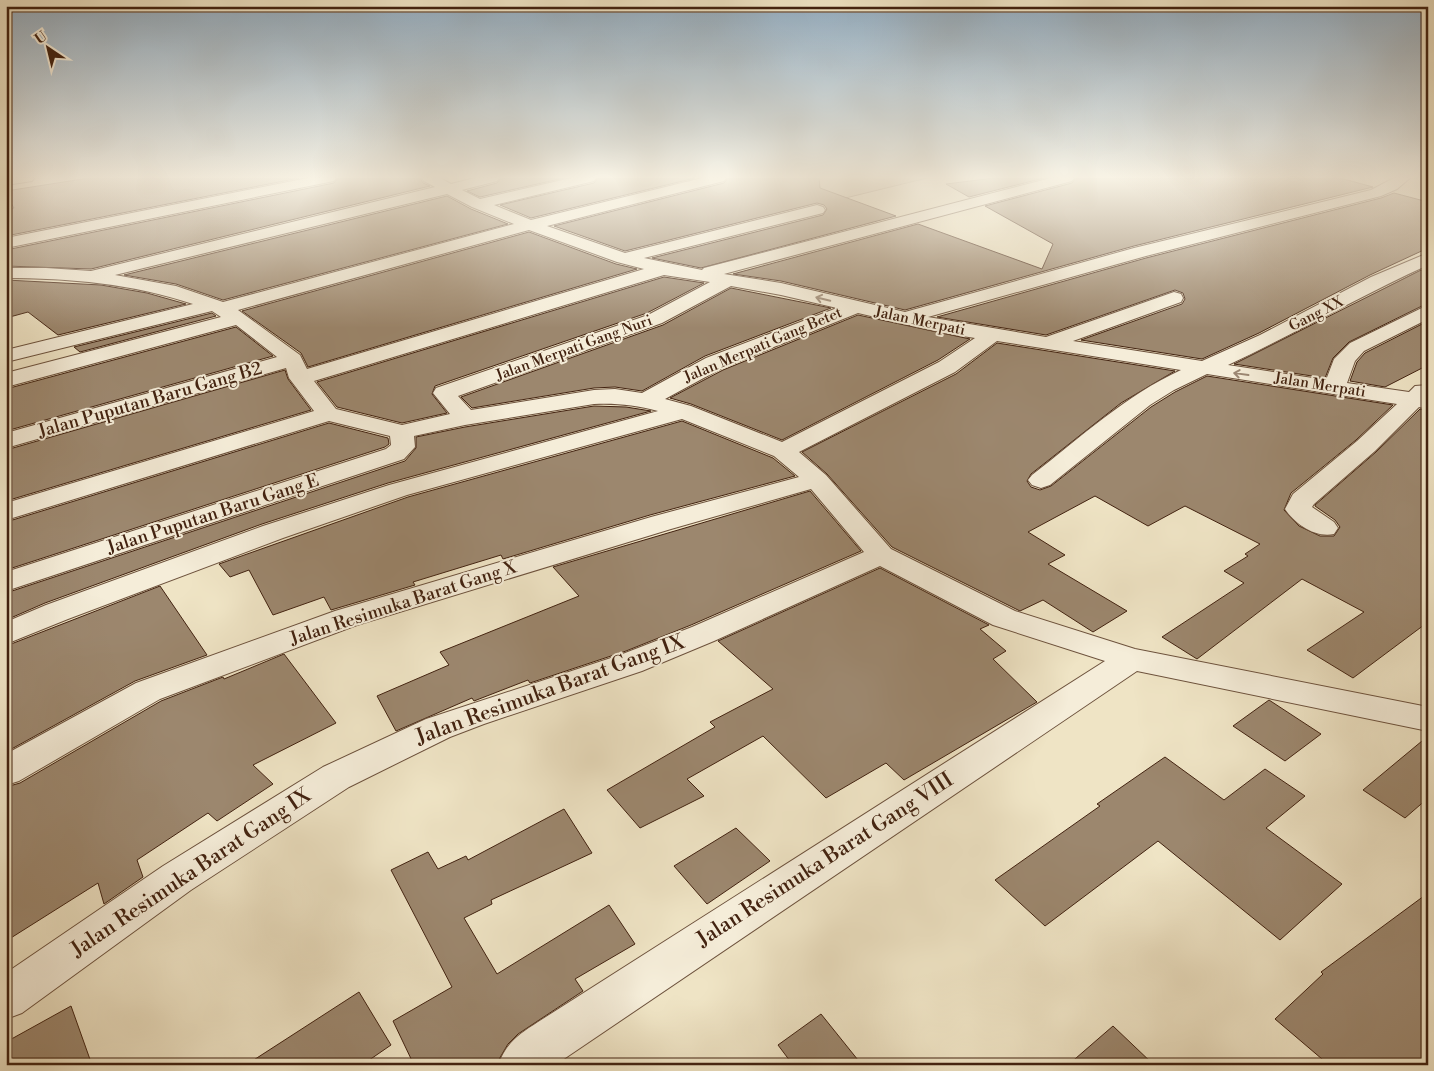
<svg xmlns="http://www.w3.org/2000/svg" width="1434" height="1071" viewBox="0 0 1434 1071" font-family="'Libre Bodoni',serif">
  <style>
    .green { fill: #d2c3a6; stroke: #8a725b }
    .building { fill: #9c876e; stroke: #422210 }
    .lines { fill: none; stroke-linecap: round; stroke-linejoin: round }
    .minor-casing { stroke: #6d523d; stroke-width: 2 }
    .highway-casing { stroke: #422210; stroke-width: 2 }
    .minor { fill: #f5edd9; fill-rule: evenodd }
    .highway { fill: #efe4c5; fill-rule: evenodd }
    .oneway { stroke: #9c8874 }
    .labels { text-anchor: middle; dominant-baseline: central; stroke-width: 4; stroke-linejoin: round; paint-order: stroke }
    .far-street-label { font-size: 15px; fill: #422210; stroke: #f5edd9 }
    .street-label { font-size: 18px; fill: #422210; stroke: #f5edd9 }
    .near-street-label { font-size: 21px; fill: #422210; stroke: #f5edd9 }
  </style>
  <rect width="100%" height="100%" fill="#efe4c5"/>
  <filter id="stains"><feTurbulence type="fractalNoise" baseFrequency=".004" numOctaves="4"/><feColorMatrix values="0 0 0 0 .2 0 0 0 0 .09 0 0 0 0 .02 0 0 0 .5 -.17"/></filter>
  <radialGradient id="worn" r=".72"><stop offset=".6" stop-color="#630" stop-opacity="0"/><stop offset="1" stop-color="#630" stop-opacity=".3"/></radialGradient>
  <path class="green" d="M 807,178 L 927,178 L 825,203 L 775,186 Z"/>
  <g class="building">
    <path d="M 89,178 L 299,178 L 6,236 L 6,209 L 14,208 L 6,195 L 6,191 Z"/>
    <path d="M 338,178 L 420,178 L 423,183 L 430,186 L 91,269 L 6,266 L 6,250 L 334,183 Z"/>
    <path d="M 501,178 L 564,178 L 480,197 L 467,191 L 497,183 Z"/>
    <path d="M 598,178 L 695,178 L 531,218 L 500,205 L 594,183 Z"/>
    <path d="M 728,178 L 819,178 L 820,188 L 896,216 L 701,268 L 652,258 L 823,215 L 827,209 L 824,205 L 817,203 L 625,251 L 554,226 L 724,183 Z"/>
    <path d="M 994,178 L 1044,178 L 969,197 L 946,184 Z"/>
    <path d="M 1076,178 L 1340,178 L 1373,187 L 1134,246 L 905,310 L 781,281 L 733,274 L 918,224 L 1042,269 L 1053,244 L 985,206 L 1072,183 Z"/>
    <path d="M 1394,193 L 1428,202 L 1428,248 L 1370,275 L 1259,333 L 1202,359 L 1081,340 L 1182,304 L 1185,299 L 1183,293 L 1175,290 L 1046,335 L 937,317 L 1146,258 L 1381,198 Z"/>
    <path d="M 447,196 L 471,209 L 508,224 L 223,300 L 176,284 L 124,275 Z"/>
    <path d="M 529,232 L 616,264 L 637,269 L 308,367 L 301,353 L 242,311 Z"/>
    <path d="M 1421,270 L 1428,273 L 1428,303 L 1349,342 L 1333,358 L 1325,378 L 1234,364 Z"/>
    <path d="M 664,277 L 704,283 L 647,313 L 435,386 L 432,394 L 447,413 L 402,423 L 337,407 L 317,382 Z"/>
    <path d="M 6,280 L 101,285 L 147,293 L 186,304 L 58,335 L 28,312 L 6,318 Z"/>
    <path d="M 731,288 L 831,308 L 705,356 L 642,391 L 615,387 L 594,388 L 472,408 L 461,397 L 663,325 Z"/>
    <path d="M 212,313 L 216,316 L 80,352 L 74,347 Z"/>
    <path d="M 858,315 L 970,339 L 938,360 L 782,440 L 691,404 L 670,398 L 723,370 Z"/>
    <path d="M 1428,321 L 1428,365 L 1385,387 L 1350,381 L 1357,362 L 1365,353 Z"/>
    <path d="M 236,327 L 273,356 L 6,431 L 6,389 Z"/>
    <path d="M 997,343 L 1175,371 L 1121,403 L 1031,474 L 1027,481 L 1031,487 L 1040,490 L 1051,486 L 1151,407 L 1175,392 L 1207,376 L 1393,405 L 1356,440 L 1291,493 L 1284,510 L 1299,526 L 1320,536 L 1334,536 L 1340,527 L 1335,520 L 1315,506 L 1315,505 L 1376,452 L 1420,409 L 1428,411 L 1428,622 L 1353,678 L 1307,650 L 1364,612 L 1302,579 L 1197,659 L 1162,637 L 1244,583 L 1224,571 L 1248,556 L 1245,554 L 1260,544 L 1185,506 L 1148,526 L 1095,496 L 1028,532 L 1065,555 L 1048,564 L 1127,611 L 1093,632 L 1043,600 L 1020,611 L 892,547 L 827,474 L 802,452 L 956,374 Z"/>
    <path d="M 285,370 L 288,379 L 311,410 L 6,501 L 6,450 Z"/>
    <path d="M 594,406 L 626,407 L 651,411 L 388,483 L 262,524 L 45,603 L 6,620 L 6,593 L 405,461 L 416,448 L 416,437 L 465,427 Z"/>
    <path d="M 682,421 L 773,458 L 795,476 L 650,515 L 503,559 L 501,555 L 413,582 L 415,585 L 331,610 L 324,597 L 273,615 L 249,570 L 230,577 L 219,564 L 408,497 Z"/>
    <path d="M 329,423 L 388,438 L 389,444 L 385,447 L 6,570 L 6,522 Z"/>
    <path d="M 810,491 L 861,551 L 691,625 L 626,651 L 530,683 L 528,680 L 474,701 L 472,698 L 396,731 L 377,696 L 449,665 L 440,652 L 579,596 L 553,567 Z"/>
    <path d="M 880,568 L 989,625 L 980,629 L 1006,651 L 993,659 L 1037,702 L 904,780 L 886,763 L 826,798 L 763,736 L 687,779 L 704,796 L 640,828 L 607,790 L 715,727 L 710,722 L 773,689 L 718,641 Z"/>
    <path d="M 160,586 L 207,655 L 135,681 L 6,752 L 6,646 Z"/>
    <path d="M 284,654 L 336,723 L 253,765 L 273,784 L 217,821 L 208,813 L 137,860 L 143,877 L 104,904 L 98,883 L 6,941 L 6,787 L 20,783 L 161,701 L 223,677 L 224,679 Z"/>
    <path d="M 1269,700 L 1321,734 L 1285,761 L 1233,726 Z"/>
    <path d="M 1428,736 L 1428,798 L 1405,818 L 1363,790 Z"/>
    <path d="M 1165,757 L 1224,800 L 1265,769 L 1305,796 L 1266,828 L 1342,884 L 1280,940 L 1158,841 L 1045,926 L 995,880 L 1100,806 L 1097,804 Z"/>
    <path d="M 564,809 L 592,853 L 491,900 L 492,904 L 464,918 L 497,974 L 609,905 L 635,944 L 575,979 L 583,991 L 518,1034 L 508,1044 L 498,1061 L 492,1065 L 414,1065 L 393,1021 L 452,987 L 391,870 L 428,852 L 438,869 L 466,856 L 468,860 Z"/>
    <path d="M 736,828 L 770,861 L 707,904 L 674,866 Z"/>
    <path d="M 1428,893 L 1428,1065 L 1329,1065 L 1275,1019 L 1323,974 L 1321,972 Z"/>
    <path d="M 359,992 L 391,1045 L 362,1065 L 246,1065 Z"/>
    <path d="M 71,1006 L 92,1065 L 6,1065 L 6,1042 Z"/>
    <path d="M 821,1014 L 862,1065 L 793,1065 L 778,1045 Z"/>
    <path d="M 1113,1026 L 1154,1065 L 1068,1065 Z"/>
  </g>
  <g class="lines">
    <g class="minor-casing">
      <g id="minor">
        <path d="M 308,178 L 336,178 L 334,181 L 329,182 L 6,248 L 6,238 Z"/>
        <path d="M 422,178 L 440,178 L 451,184 L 475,178 L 499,178 L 497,181 L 462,190 L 480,199 L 571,178 L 596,178 L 594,181 L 494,205 L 531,220 L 702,178 L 726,178 L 724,181 L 547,226 L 625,253 L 817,205 L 823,207 L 825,210 L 823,213 L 644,258 L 702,270 L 704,268 L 1051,178 L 1074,178 L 1072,181 L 724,274 L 781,283 L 905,312 L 1134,248 L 1371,190 L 1394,178 L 1410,178 L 1397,189 L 1381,196 L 1146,256 L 928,317 L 1046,337 L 1174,292 L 1181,294 L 1183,298 L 1181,302 L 1073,341 L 1202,361 L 1260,335 L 1371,277 L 1428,253 L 1428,265 C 1360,296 1296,333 1228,365 L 1326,380 L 1334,359 L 1350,343 L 1428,305 L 1428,319 L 1364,351 L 1355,361 L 1347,383 L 1409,392 L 1415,386 L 1428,385 L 1428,409 L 1419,407 L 1375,451 L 1314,504 L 1312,507 L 1334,522 L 1338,528 L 1334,534 C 1315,538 1295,524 1285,509 L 1293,494 L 1357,441 L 1397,404 L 1207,374 L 1174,390 L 1150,405 L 1050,485 L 1041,488 L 1032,485 L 1028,480 L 1032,475 C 1080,438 1126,395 1181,370 L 997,341 L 955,372 L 799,452 L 826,475 L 891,549 L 1015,611 L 1135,649 L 1428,707 L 1428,731 L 1137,671 L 555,1065 L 498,1065 C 507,1042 518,1035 538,1022 L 1105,661 L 993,625 L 880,566 L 714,641 L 642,671 L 484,724 L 450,737 L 349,787 L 191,890 L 22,1013 L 6,1019 L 6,973 L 163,866 L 323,767 L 426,719 L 620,655 L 692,627 L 864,552 L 811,489 L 671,529 L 357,625 L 160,699 L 19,781 L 6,785 L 6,754 L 136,683 L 335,611 L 651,517 L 799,477 L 774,456 L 682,419 L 407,495 L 283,538 L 68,619 L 6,644 L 6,622 L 46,605 L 263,526 L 389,485 L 658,411 C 636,405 616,403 594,404 L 465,425 L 414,436 L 415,447 L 404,459 L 6,591 L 6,572 L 386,449 L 391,445 L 390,436 L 329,421 L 6,520 L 6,503 L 314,411 L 289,378 L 286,368 L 6,448 L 6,433 L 277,357 L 236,325 L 6,387 L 6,373 L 221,317 L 212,311 L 6,362 L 6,350 L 193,304 C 134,284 69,278 6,278 L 6,268 L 46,268 L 91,271 L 435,187 L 424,181 ZM 447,194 L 472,207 L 514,224 L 223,302 L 176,286 L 115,275 ZM 529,230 L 617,262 L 644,269 L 307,369 L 300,355 L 238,310 ZM 664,275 L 710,282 L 648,315 L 436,388 L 433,393 L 450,414 L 402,425 L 336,409 L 314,381 ZM 731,286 L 781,295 L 837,308 L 706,358 L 642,393 L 615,389 L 594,390 L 471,410 L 458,396 L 662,323 ZM 858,313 L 944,333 L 975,338 L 939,362 L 782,442 L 691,406 L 665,399 L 722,368 Z"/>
      </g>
    </g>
    <g class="highway-casing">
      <path id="highway" d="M 6,178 L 34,178 L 32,181 L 6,185 Z"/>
    </g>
    <use href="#minor" class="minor"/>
    <use href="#highway" class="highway"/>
  </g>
  <defs><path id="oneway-shaft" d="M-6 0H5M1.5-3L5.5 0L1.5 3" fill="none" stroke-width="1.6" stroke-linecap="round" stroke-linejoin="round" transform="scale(1.25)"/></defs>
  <g class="oneway">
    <use href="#oneway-shaft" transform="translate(823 299) rotate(-166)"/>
    <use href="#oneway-shaft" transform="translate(1241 374) rotate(-172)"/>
  </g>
  <linearGradient id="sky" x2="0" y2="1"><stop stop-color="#93adc1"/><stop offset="0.54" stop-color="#f8f3e5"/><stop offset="1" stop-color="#f8f3e5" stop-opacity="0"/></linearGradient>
  <rect width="1434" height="328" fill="url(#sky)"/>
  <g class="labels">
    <g class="far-street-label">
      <text transform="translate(1316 314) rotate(-27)">Gang XX</text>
      <text transform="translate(920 321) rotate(12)">Jalan Merpati</text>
      <text transform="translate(763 345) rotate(-23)">Jalan Merpati Gang Betet</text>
      <text transform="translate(574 348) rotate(-20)">Jalan Merpati Gang Nuri</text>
      <text transform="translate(1320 385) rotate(9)">Jalan Merpati</text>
    </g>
    <g class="street-label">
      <text transform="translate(150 400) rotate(-16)">Jalan Puputan Baru Gang B2</text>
      <text transform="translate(213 514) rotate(-18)">Jalan Puputan Baru Gang E</text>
      <text transform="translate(403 603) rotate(-18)">Jalan Resimuka Barat Gang X</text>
    </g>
    <g class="near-street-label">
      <text transform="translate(550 690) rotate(-20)">Jalan Resimuka Barat Gang IX</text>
      <text transform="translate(825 860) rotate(-33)">Jalan Resimuka Barat Gang VIII</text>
      <text transform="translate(191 873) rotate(-34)">Jalan Resimuka Barat Gang IX</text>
    </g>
  </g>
  <rect width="1434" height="1071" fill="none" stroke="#efe4c5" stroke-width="25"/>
  <rect x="8" y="8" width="1419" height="1056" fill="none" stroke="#422210" stroke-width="2.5"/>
  <rect x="12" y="12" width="1409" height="1046" fill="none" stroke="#422210"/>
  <g transform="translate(48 48) rotate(325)" stroke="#f5edd9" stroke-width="4" paint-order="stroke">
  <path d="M0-4L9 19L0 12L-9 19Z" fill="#422210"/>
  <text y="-8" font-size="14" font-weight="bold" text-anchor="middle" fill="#422210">U</text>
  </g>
  <rect width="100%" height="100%" filter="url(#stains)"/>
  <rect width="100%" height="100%" fill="url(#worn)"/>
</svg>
